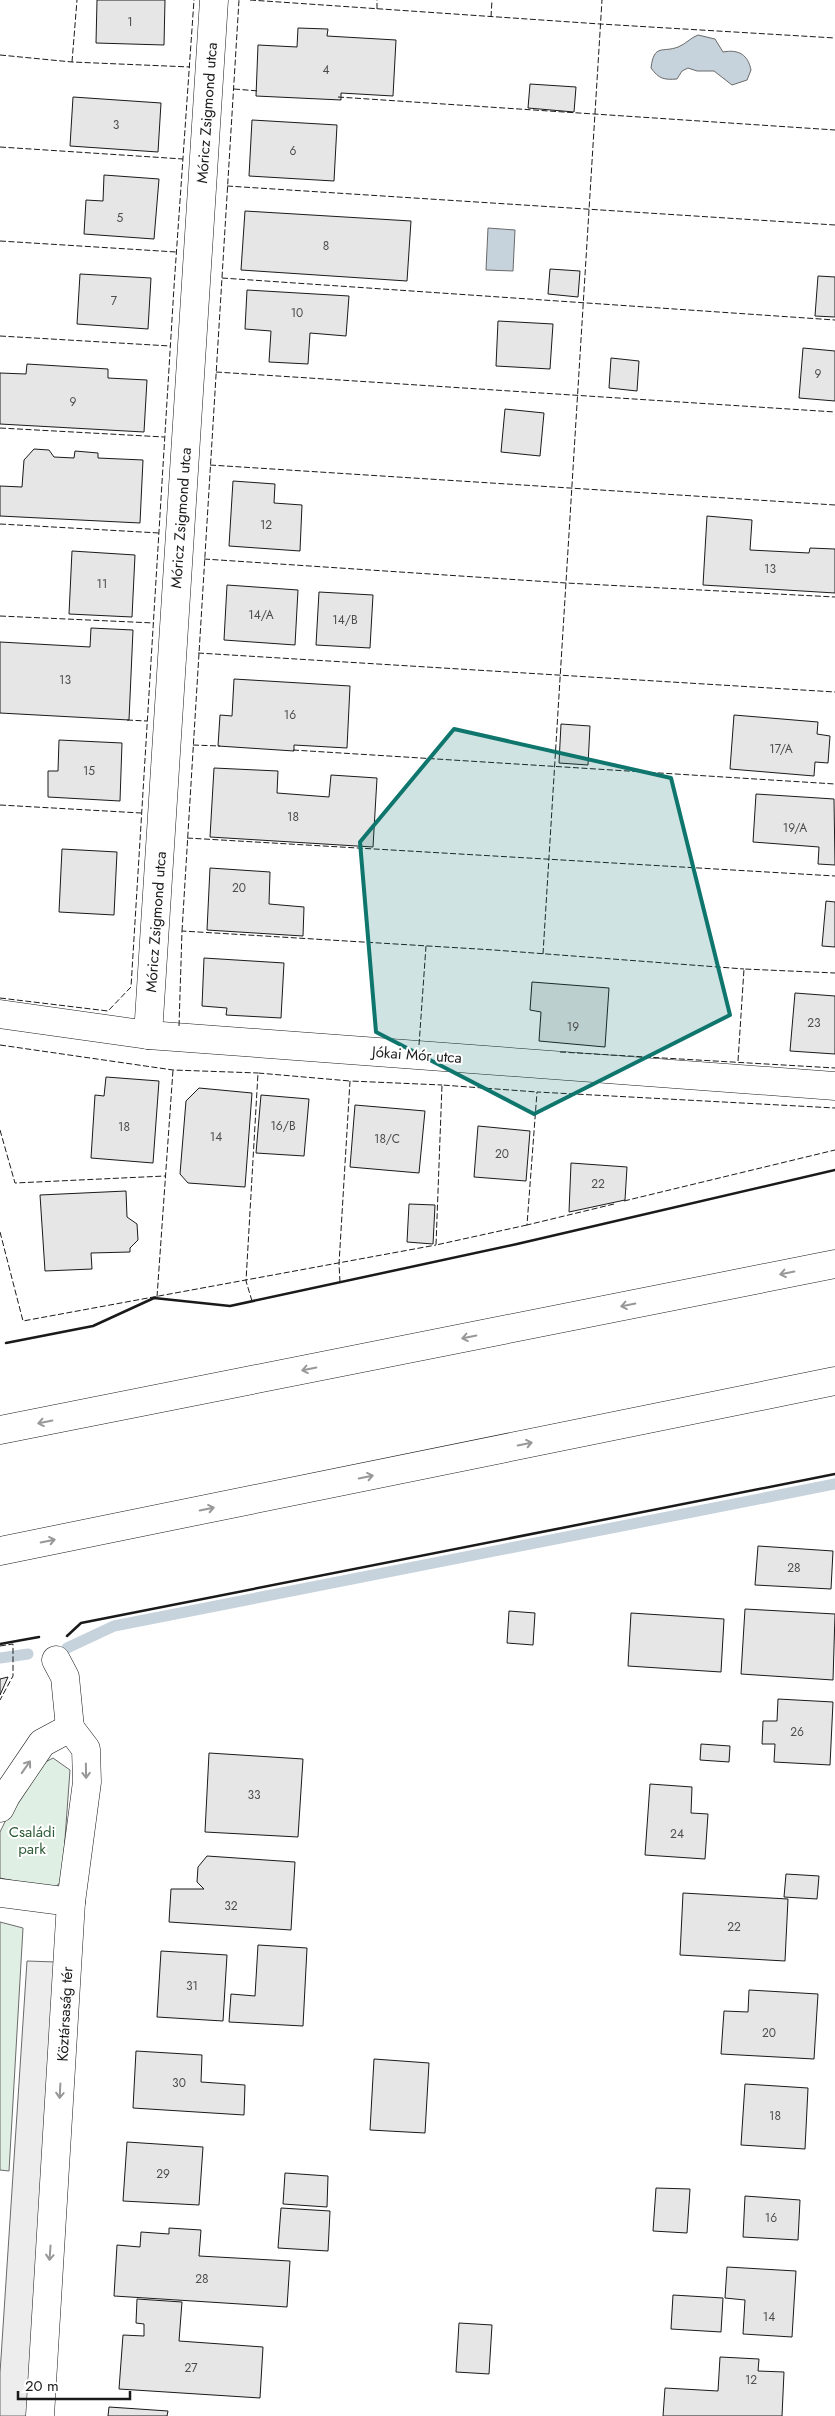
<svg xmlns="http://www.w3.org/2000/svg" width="835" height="2416" viewBox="0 0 835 2416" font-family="Jost,sans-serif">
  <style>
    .green { fill: #e0efe3; stroke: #6a6a6a }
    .parking { fill: #ededed; stroke: #6a6a6a }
    .water { fill: #c6d2dc; stroke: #6a6a6a }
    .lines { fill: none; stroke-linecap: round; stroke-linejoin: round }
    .stream { stroke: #c6d2dc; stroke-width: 11 }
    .building { fill: #e6e6e6; stroke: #1a1a1a }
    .minor-casing { stroke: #1a1a1a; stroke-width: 29 }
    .motorway-casing { stroke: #1a1a1a; stroke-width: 29 }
    .minor { stroke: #fff; stroke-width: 28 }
    .motorway { stroke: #fff; stroke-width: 28 }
    .fence { stroke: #1a1a1a; stroke-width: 1; stroke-dasharray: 6 2.5; stroke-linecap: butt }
    .wall { stroke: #1a1a1a; stroke-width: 2.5 }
    .oneway { stroke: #989898 }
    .marked { fill: #0f766e; fill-opacity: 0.2; stroke: #0f766e; stroke-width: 4; stroke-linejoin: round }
    .labels { text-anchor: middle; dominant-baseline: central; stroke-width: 4; stroke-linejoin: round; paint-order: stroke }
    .number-label { font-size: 12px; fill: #4d4d4d }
    .street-label { font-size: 15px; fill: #1a1a1a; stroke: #fff }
    .park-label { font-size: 15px; fill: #2b5a34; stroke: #fff }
  </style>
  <rect width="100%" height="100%" fill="#fff"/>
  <g class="green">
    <path d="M 53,1758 L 70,1770 L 62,1880 L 54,1889 L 0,1878 L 0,1832 L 20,1791 L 36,1767 Z"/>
    <path d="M 0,1922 L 23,1928 L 9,2171 L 0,2170 Z"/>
  </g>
  <path class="parking" d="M 27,1961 L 56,1962 L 28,2416 L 0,2416 L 0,2373 Z"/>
  <g class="water">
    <path d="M 698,35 L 715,39 L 723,52 C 739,49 748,55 751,70 L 747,80 L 732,85 L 714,71 L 697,71 L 688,68 L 682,71 L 677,79 C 664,80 659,79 651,68 C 654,43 663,53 678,47 C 686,44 690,38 698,35 Z"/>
    <path d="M 488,228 L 515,230 L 513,271 L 486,270 Z"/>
  </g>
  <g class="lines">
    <g class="stream">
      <path d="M 67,1648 L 114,1626 L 835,1484"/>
      <path d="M 0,1658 L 28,1654"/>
    </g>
  </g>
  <g class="building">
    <path d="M 97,0 L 165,0 L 164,45 L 96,43 Z"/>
    <path d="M 298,28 L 328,29 L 327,36 L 396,40 L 393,96 L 341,93 L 341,100 L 256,96 L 258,45 L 297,47 Z"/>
    <path d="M 530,84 L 576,87 L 574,112 L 528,108 Z"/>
    <path d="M 73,97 L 161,103 L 158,152 L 70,146 Z"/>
    <path d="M 252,120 L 337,125 L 334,181 L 249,176 Z"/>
    <path d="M 104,175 L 159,179 L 154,239 L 84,234 L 86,200 L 103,201 Z"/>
    <path d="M 245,211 L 411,221 L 407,281 L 241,270 Z"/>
    <path d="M 550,269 L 580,271 L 578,297 L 548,294 Z"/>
    <path d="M 80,274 L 151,278 L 148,329 L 77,324 Z"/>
    <path d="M 818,276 L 835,277 L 835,317 L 815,316 Z"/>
    <path d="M 247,290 L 349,296 L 346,336 L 310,333 L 308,364 L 269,362 L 271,331 L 245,329 Z"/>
    <path d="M 498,321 L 553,324 L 550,369 L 496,366 Z"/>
    <path d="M 803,348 L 835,351 L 835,401 L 799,398 Z"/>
    <path d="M 611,358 L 639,361 L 637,391 L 609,388 Z"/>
    <path d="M 27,364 L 108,369 L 108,378 L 147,380 L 144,432 L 0,424 L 0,373 L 26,374 Z"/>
    <path d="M 505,409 L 544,413 L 540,456 L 501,452 Z"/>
    <path d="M 34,449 L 49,450 L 54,457 L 74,458 L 75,451 L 98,453 L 98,458 L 143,460 L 140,523 L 0,516 L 0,486 L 22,487 L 24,460 Z"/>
    <path d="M 233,481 L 275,484 L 274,503 L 302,505 L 300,551 L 229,546 Z"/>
    <path d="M 707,516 L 752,520 L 750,550 L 809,553 L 810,548 L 835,549 L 835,593 L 703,585 Z"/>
    <path d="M 72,551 L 135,555 L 132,617 L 69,614 Z"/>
    <path d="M 227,585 L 298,590 L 295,645 L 224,640 Z"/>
    <path d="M 319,592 L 373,595 L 370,648 L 316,645 Z"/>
    <path d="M 91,628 L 133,630 L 129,720 L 0,713 L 0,642 L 90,647 Z"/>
    <path d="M 234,679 L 350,686 L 347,748 L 294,745 L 294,751 L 218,746 L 220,715 L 232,716 Z"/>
    <path d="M 734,715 L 818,722 L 817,734 L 830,736 L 828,763 L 815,762 L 814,776 L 730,769 Z"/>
    <path d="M 561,724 L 590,726 L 588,765 L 559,763 Z"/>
    <path d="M 59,740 L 122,743 L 120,801 L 48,797 L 48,771 L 58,771 Z"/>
    <path d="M 214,768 L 278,771 L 277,793 L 329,797 L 331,775 L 377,778 L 373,847 L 210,837 Z"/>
    <path d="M 756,794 L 834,799 L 835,865 L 818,864 L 819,847 L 753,842 Z"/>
    <path d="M 62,849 L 117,852 L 114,915 L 59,912 Z"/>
    <path d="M 210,868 L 270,872 L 269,904 L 304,907 L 303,936 L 207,930 Z"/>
    <path d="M 826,901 L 835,902 L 835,947 L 822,946 Z"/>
    <path d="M 204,958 L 284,963 L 281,1018 L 226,1015 L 227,1008 L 202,1006 Z"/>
    <path d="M 532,982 L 609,988 L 605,1047 L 539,1041 L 541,1012 L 530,1010 Z"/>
    <path d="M 795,993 L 835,996 L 835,1054 L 790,1051 Z"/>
    <path d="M 106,1077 L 159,1081 L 153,1163 L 91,1158 L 95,1095 L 104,1096 Z"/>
    <path d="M 199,1088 L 252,1093 L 245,1187 L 188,1183 L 180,1174 L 186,1101 Z"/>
    <path d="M 261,1095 L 309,1099 L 304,1156 L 256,1153 Z"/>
    <path d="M 355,1105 L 425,1111 L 419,1173 L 350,1167 Z"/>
    <path d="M 478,1126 L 530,1131 L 526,1181 L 474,1177 Z"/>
    <path d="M 571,1163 L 627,1167 L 625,1200 L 569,1212 Z"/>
    <path d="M 126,1191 L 127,1217 L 137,1224 L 138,1240 L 130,1248 L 130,1252 L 91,1253 L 92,1269 L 45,1271 L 40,1195 Z"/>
    <path d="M 409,1204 L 435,1205 L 433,1244 L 407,1242 Z"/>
    <path d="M 758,1546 L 833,1551 L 831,1589 L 755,1585 Z"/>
    <path d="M 745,1609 L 835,1614 L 833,1680 L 741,1674 Z"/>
    <path d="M 509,1611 L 535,1613 L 533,1645 L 507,1643 Z"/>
    <path d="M 631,1613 L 724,1619 L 721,1672 L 628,1666 Z"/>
    <path d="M 8,1677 L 0,1695 L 0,1679 Z"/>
    <path d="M 778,1699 L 833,1702 L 830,1765 L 774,1762 L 775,1744 L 762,1744 L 763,1721 L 777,1721 Z"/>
    <path d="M 701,1744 L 730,1746 L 729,1762 L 700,1760 Z"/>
    <path d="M 209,1753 L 303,1759 L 298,1837 L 205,1832 Z"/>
    <path d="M 650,1784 L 692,1787 L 691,1813 L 708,1814 L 705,1859 L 645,1855 Z"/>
    <path d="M 207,1856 L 295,1862 L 291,1930 L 169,1922 L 171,1889 L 204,1889 L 197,1882 L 198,1867 Z"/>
    <path d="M 786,1874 L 819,1876 L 817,1899 L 784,1897 Z"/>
    <path d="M 683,1893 L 788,1899 L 785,1961 L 680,1955 Z"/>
    <path d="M 258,1945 L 307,1948 L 303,2026 L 229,2022 L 231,1994 L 255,1996 Z"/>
    <path d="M 161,1951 L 227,1955 L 223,2021 L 157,2017 Z"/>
    <path d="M 749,1990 L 818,1994 L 814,2059 L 721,2054 L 724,2011 L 748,2012 Z"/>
    <path d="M 136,2051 L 202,2055 L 201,2082 L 245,2085 L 244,2115 L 133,2108 Z"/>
    <path d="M 374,2059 L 429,2063 L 425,2133 L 370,2130 Z"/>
    <path d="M 745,2084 L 808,2088 L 805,2149 L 741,2145 Z"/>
    <path d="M 127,2142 L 203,2147 L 199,2205 L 123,2201 Z"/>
    <path d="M 285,2173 L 328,2176 L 327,2207 L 283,2204 Z"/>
    <path d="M 656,2188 L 690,2189 L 687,2233 L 653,2231 Z"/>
    <path d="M 745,2196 L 800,2200 L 798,2240 L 743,2237 Z"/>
    <path d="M 281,2208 L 330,2211 L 328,2251 L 278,2248 Z"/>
    <path d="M 169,2228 L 201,2230 L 199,2256 L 290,2261 L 287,2307 L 114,2296 L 117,2245 L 140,2247 L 141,2232 L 169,2234 Z"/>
    <path d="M 727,2267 L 796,2271 L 792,2337 L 743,2334 L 745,2300 L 725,2298 Z"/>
    <path d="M 673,2295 L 723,2298 L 721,2332 L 671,2329 Z"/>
    <path d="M 137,2299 L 182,2302 L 179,2341 L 263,2347 L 260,2398 L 119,2389 L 123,2335 L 144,2336 L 144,2324 L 136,2323 Z"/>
    <path d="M 459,2323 L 492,2325 L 489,2374 L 456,2372 Z"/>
    <path d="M 720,2357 L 759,2359 L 758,2371 L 784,2372 L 782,2416 L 663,2416 L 665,2388 L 718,2391 Z"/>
    <path d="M 109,2407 L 168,2411 L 167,2416 L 108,2416 Z"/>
  </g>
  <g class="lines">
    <g class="minor-casing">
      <g id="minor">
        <path d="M 0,1014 L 148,1035 L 835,1086"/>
        <path d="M 148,1035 L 214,0"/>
        <path d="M 56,1660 L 65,1677 L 70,1728"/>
        <path d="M 0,1808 L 6,1796 L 42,1743 L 70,1728"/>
        <path d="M 0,1893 L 71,1902"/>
        <path d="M 40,2416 L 71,1902 L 87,1782 L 86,1749 L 70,1728"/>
      </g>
    </g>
    <g class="motorway-casing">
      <g id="motorway">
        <path d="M 0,1430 L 835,1264"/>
        <path d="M 0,1551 L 835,1381"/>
      </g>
    </g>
    <use href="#minor" class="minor"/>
    <use href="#motorway" class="motorway"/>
    <g class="fence">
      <path d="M 250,0 L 600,24 L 835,38"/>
      <path d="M 377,9 L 377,0"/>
      <path d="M 491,17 L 492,0"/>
      <path d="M 0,55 L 72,62 L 190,67"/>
      <path d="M 72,62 L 77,0"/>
      <path d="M 234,89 L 259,91"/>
      <path d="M 338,97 L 835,130"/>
      <path d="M 0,147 L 183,159"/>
      <path d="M 227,186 L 835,225"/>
      <path d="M 0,241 L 176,252"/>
      <path d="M 222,278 L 835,320"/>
      <path d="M 0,336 L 170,346"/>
      <path d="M 216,372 L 835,412"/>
      <path d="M 0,428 L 164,437"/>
      <path d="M 210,465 L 835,505"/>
      <path d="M 0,524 L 159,533"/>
      <path d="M 204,559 L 566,583 L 835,597"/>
      <path d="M 0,616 L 154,623"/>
      <path d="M 198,653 L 835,692"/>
      <path d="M 127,720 L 147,721"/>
      <path d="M 193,745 L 220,746"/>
      <path d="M 293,750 L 835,784"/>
      <path d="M 0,805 L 141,813"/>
      <path d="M 187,838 L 835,876"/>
      <path d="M 182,931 L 239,0"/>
      <path d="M 543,954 L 602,0"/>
      <path d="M 0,998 L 108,1011 L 131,987 L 174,287 L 194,0"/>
      <path d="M 179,1026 L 182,931 L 494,950 L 744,969"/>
      <path d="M 0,1045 L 173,1070 L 258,1073"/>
      <path d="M 419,1045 L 426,946"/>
      <path d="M 560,1052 L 835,1068"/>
      <path d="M 738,1061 L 744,969 L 835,973"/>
      <path d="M 0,1130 L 15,1183 L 165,1176"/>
      <path d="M 624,1201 L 835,1150"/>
      <path d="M 614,1204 L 527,1225 L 537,1092 L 835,1108"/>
      <path d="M 527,1225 L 436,1245 L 442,1085 L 537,1092"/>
      <path d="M 0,1232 L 23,1321 L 436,1245"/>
      <path d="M 340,1282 L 339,1264 L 350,1081 L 442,1085"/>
      <path d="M 157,1297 L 173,1070"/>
      <path d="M 252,1301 L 246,1281 L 258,1073 L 350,1081"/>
      <path d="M 0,1646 L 13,1644 L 13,1676 L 0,1700"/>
    </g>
    <g class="wall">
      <path d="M 6,1343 L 93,1326 L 154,1298 L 230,1306 L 517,1244 L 835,1170"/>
      <path d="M 67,1636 L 81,1623 L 835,1474"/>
      <path d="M 0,1644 L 39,1637"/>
    </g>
  </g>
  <defs><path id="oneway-shaft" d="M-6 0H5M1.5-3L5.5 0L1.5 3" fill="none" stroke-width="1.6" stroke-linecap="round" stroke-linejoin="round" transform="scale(1.25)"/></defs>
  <g class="oneway">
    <use href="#oneway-shaft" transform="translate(787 1273) rotate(169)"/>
    <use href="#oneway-shaft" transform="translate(628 1305) rotate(169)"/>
    <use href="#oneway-shaft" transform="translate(469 1337) rotate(169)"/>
    <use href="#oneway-shaft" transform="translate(309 1369) rotate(169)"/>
    <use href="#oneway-shaft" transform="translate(45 1422) rotate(169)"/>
    <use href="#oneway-shaft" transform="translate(525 1444) rotate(-12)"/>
    <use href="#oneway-shaft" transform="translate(366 1477) rotate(-12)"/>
    <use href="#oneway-shaft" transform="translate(207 1509) rotate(-12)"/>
    <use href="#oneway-shaft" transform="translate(48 1541) rotate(-12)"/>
    <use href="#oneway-shaft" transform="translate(26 1767) rotate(-55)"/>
    <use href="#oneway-shaft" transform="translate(86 1771) rotate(89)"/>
    <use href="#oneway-shaft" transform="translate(60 2091) rotate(93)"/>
    <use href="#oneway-shaft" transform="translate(50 2253) rotate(94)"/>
  </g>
  <path class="marked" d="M 454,729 L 671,778 L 730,1015 L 534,1114 L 376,1032 L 360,842 Z"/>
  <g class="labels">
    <g class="number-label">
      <text x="130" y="22">1</text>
      <text x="326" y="70">4</text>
      <text x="116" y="125">3</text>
      <text x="293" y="151">6</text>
      <text x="120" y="218">5</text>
      <text x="326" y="246">8</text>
      <text x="114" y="301">7</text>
      <text x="297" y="313">10</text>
      <text x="818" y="374">9</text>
      <text x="73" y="402">9</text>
      <text x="266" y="525">12</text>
      <text x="770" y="569">13</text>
      <text x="102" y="584">11</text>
      <text x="261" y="615">14/A</text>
      <text x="345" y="620">14/B</text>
      <text x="65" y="680">13</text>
      <text x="290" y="715">16</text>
      <text x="781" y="749">17/A</text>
      <text x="89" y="771">15</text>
      <text x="293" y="817">18</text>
      <text x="795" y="828">19/A</text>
      <text x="239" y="888">20</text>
      <text x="814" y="1023">23</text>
      <text x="573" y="1027">19</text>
      <text x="283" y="1126">16/B</text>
      <text x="124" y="1127">18</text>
      <text x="216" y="1137">14</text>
      <text x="387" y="1139">18/C</text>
      <text x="502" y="1154">20</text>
      <text x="598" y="1184">22</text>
      <text x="794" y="1568">28</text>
      <text x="797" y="1732">26</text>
      <text x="254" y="1795">33</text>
      <text x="677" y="1834">24</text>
      <text x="231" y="1906">32</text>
      <text x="734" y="1927">22</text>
      <text x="192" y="1986">31</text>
      <text x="769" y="2033">20</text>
      <text x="179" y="2083">30</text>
      <text x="775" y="2116">18</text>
      <text x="163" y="2174">29</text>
      <text x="771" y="2218">16</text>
      <text x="202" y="2279">28</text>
      <text x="769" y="2317">14</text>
      <text x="191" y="2368">27</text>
      <text x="751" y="2380">12</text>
    </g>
    <g class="street-label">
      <text transform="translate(207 113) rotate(-86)">Móricz Zsigmond utca</text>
      <text transform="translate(181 518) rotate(-86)">Móricz Zsigmond utca</text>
      <text transform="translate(156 922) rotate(-86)">Móricz Zsigmond utca</text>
      <text transform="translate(417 1055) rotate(4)">Jókai Mór utca</text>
      <text transform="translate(65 2014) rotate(-87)">Köztársaság tér</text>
    </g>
    <g class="park-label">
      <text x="32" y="1832">Családi<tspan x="32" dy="17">park</tspan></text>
    </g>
  </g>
  <path d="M18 2391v8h112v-8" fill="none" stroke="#1a1a1a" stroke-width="2.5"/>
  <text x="25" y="2391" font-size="15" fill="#1a1a1a" stroke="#ffffff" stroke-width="4" paint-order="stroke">20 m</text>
</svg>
